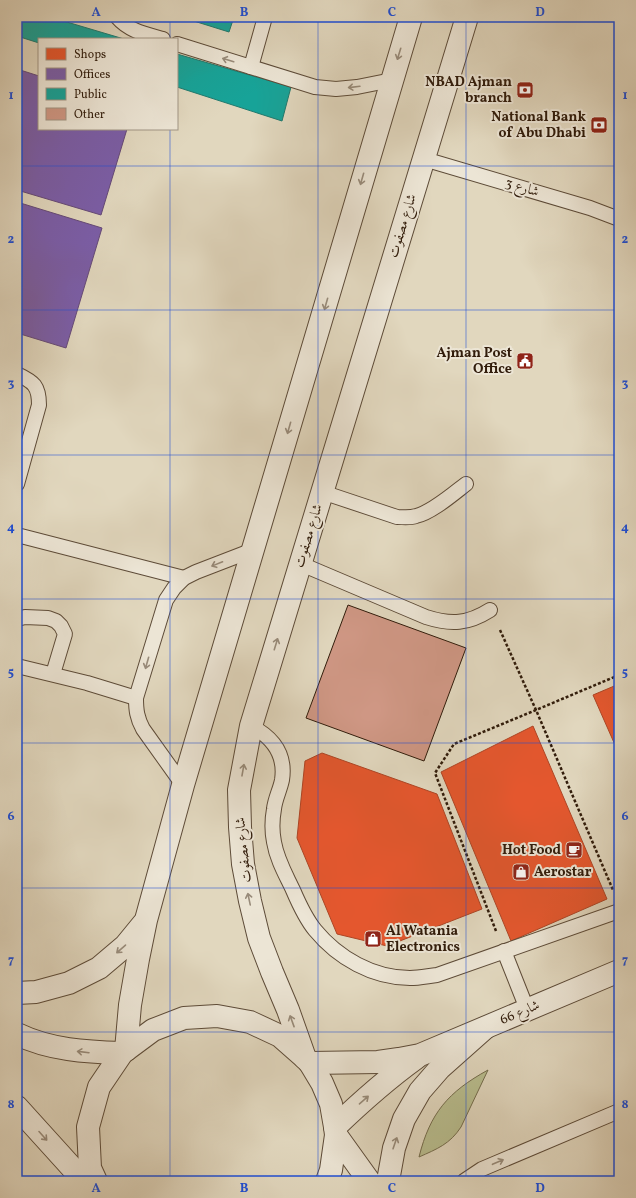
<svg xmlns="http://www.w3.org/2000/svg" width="636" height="1198" viewBox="0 0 636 1198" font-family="Vollkorn,Amiri,serif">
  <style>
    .green { fill: #b8bd8e; stroke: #746c4c }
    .shops { fill: #e4572e; stroke: #ae4524 }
    .offices { fill: #7b5ea7; stroke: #654a78 }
    .public { fill: #17a398; stroke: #1f7a6e }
    .building { fill: #cf9784; stroke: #311c0b }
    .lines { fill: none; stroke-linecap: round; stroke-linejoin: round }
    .service-casing { stroke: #5d4b38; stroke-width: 16 }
    .minor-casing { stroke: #5d4b38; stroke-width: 24 }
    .tertiary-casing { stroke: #5d4b38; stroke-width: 24 }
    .path { stroke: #311c0b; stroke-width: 2.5; stroke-dasharray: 3 2; stroke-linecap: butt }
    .service { stroke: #ece5d5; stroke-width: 14 }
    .minor { stroke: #ece5d5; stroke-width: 22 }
    .tertiary { stroke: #ece5d5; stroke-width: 22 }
    .oneway { stroke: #988b7a }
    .grid { fill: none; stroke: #1d4ed8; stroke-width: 1; stroke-opacity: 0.55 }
    .labels { text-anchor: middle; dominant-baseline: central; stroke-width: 4; stroke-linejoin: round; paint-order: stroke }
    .poi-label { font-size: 14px; font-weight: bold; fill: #311c0b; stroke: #ece5d5; text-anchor: end }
    .street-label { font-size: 14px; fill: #311c0b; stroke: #ece5d5 }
    .neatline { fill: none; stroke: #1d4ed8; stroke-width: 1.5 }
    .grid-label { font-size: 13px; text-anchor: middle; font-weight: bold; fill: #1d4ed8 }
  </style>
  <rect width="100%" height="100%" fill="#e1d7be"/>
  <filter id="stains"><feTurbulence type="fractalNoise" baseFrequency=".005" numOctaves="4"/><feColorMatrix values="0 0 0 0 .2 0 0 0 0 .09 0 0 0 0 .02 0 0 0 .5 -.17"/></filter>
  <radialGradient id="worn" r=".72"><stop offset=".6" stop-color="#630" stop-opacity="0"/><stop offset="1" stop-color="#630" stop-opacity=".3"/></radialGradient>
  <path class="green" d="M 488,1070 L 461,1127 C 450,1144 437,1149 419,1157 C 430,1113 448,1092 488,1070 Z"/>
  <g class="shops">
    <path d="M 619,684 L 619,754 L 593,695 Z"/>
    <path d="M 533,726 L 607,899 L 511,941 L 441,772 Z"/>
    <path d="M 322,753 L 437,794 L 482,909 L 387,946 L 337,934 L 297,838 L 305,761 Z"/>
  </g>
  <g class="offices">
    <path d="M 17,69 L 39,76 L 39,129 L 127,129 L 101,215 L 17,190 Z"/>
    <path d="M 17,202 L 102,228 L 66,348 L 17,333 Z"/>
  </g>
  <g class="public">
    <path d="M 17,17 L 50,17 L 124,39 L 39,39 L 39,43 L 17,36 Z"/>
    <path d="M 181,17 L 234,17 L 229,32 Z"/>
    <path d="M 177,54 L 291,87 L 282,121 L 177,87 Z"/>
  </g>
  <path class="building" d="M 348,605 L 466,648 L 424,761 L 306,718 Z"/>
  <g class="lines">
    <g class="service-casing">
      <g id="service">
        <path d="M 117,17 C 129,31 145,34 163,39"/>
        <path d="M 177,44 L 315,87 L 336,89 L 357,87 L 392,80"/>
        <path d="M 251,67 L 265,17"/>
        <path d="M 424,159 L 590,208 L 619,219"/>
        <path d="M 17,374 C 34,382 39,386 39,405 L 17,484"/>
        <path d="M 322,492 L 397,517 C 404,517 410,518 416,516 C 431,513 453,494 466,484"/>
        <path d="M 17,535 L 184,578"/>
        <path d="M 301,564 L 426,617 C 451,625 468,624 490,610"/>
        <path d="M 17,619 L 25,617 L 48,618 L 56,621 L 61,626 L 65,634 L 53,674"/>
        <path d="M 17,666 L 87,683 L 136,698"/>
        <path d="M 251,726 C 272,737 286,754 282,780 C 280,790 275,799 274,809 C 272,820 272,832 274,842 C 277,860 286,875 293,890 C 299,904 306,919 315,930 C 338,958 373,978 410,978 C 419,978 428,976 437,975 L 619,911"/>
        <path d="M 183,785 L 143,729 C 137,718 136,710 136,698 L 166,600 L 174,588 L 184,578 L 196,572 L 253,550"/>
        <path d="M 504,951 L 527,1009"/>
        <path d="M 464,1181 L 482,1169 L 619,1111"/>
      </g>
    </g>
    <g class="minor-casing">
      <g id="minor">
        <path d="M 310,1063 L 378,1062 L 399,1059 L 420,1055 L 619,971"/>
        <path d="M 335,1127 C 361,1102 387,1079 416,1058"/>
      </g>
    </g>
    <g class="tertiary-casing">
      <g id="tertiary">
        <path d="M 17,993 L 36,992 L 69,983 L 99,968 L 125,946 L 143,924"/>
        <path d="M 17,1034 C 50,1050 86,1052 122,1053"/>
        <path d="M 126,1050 L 130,1005 L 138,959 L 146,920 L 183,785 L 411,17"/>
        <path d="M 305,1058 L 288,1010 L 272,972 L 259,938 L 250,901 L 243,864 L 240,827 L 239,790 L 251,726 L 467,17"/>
        <path d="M 17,1107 L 84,1181"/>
        <path d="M 336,1135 L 369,1181"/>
        <path d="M 96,1181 L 90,1168 L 88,1127 L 99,1087 L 122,1053 L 153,1030 L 184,1018 L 217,1016 L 250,1022 L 280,1036 L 305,1058 L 310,1063 L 322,1083 L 331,1104 L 335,1127 L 336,1135 L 331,1170 L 327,1181"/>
        <path d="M 388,1181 L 394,1148 L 404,1119 L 420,1091 L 440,1068 L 485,1028"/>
      </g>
    </g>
    <g class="path">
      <path d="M 500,630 L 536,710 L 613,890"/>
      <path d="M 496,931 L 435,773 L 454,744 L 536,710 L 619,675"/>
    </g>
    <use href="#service" class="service"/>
    <use href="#minor" class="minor"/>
    <use href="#tertiary" class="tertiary"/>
  </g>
  <defs><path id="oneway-shaft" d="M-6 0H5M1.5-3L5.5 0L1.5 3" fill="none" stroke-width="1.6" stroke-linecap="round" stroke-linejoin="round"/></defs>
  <g class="oneway">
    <use href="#oneway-shaft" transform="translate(399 54) rotate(107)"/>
    <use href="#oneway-shaft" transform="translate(228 60) rotate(-163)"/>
    <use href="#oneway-shaft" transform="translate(354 87) rotate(173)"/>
    <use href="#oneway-shaft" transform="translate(362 179) rotate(106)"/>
    <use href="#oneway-shaft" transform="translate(326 304) rotate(106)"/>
    <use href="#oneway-shaft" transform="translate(289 428) rotate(106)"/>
    <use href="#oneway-shaft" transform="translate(217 564) rotate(158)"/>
    <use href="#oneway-shaft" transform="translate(276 644) rotate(-73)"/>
    <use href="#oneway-shaft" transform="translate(147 663) rotate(106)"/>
    <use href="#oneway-shaft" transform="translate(243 770) rotate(-80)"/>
    <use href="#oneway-shaft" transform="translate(249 899) rotate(-102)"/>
    <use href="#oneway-shaft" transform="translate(121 949) rotate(139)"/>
    <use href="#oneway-shaft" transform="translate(292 1021) rotate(-110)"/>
    <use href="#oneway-shaft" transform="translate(83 1052) rotate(-173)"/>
    <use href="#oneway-shaft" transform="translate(364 1100) rotate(-41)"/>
    <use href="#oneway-shaft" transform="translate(43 1136) rotate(48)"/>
    <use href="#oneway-shaft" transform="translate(395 1143) rotate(-71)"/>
    <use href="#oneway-shaft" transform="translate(498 1162) rotate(-23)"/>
  </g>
  <path class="grid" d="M 170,17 L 170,39M 318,17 L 318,1181M 466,17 L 466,1181M 170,129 L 170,1181M 17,166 L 619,166M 17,310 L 619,310M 17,455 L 619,455M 17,599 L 619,599M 17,743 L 619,743M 17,888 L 619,888M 17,1032 L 619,1032"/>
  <defs>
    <g id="bank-square" transform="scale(0.9)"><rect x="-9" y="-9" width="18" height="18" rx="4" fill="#8f2418" stroke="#ece5d5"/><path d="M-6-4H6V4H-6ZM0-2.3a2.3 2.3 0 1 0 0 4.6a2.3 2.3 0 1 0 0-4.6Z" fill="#fff"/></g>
    <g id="civic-square" transform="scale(0.9)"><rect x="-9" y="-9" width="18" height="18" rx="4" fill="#8f2418" stroke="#ece5d5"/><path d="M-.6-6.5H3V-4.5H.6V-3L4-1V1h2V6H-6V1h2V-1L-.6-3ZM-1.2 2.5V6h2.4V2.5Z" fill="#fff"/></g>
    <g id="cafe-square" transform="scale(0.9)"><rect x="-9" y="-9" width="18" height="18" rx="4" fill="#8f2418" stroke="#ece5d5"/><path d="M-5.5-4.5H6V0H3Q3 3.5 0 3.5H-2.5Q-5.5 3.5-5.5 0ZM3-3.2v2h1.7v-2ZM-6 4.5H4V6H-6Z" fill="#fff"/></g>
    <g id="shop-square" transform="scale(0.9)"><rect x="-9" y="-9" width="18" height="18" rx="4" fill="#8f2418" stroke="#ece5d5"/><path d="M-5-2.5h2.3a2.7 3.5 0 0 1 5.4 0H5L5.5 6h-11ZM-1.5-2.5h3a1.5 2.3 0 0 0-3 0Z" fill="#fff"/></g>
  </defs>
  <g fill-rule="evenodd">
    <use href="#bank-square" x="525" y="90"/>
    <use href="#bank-square" x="599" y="125"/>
    <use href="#civic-square" x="525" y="361"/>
    <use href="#cafe-square" x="574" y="850"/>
    <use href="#shop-square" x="521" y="872"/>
    <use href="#shop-square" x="373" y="939"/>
  </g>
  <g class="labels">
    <g class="poi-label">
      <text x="512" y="82">NBAD Ajman<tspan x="512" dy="16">branch</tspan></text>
      <text x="586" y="117">National Bank<tspan x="586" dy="16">of Abu Dhabi</tspan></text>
      <text x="512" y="353">Ajman Post<tspan x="512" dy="16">Office</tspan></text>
      <text x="561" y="850">Hot Food</text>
      <text x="534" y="872" text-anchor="start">Aerostar</text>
      <text x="386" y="931" text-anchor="start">Al Watania<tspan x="386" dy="16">Electronics</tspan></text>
    </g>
    <g class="street-label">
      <text transform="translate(522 188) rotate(17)">شارع 3</text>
      <text transform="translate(403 226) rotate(-73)">شارع مصفوت</text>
      <text transform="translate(309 536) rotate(-73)">شارع مصفوت</text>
      <text transform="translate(244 850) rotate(-96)">شارع مصفوت</text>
      <text transform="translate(520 1013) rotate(-23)">شارع 66</text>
    </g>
  </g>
  <rect width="636" height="1198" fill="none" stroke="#e1d7be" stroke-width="44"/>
  <rect x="38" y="38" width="140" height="92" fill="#ece5d5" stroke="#a19584"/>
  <rect x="46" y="48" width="20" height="12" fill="#e4572e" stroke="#a19584"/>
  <text x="74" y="58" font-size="12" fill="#311c0b">Shops</text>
  <rect x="46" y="68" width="20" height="12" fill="#7b5ea7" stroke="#a19584"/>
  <text x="74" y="78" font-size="12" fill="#311c0b">Offices</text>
  <rect x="46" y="88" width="20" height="12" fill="#17a398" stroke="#a19584"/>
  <text x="74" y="98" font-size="12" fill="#311c0b">Public</text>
  <rect x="46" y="108" width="20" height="12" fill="#cf9784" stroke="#a19584"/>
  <text x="74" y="118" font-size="12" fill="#311c0b">Other</text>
  <rect x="22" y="22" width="592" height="1154" class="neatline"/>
  <g class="grid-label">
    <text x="96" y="16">A</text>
    <text x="244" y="16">B</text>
    <text x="392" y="16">C</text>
    <text x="540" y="16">D</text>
    <text x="11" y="99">1</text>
    <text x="625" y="99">1</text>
    <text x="11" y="243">2</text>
    <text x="625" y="243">2</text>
    <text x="11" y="387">3</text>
    <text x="625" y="387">3</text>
    <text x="11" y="531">4</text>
    <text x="625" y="531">4</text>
    <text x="11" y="676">5</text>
    <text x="625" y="676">5</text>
    <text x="11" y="820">6</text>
    <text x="625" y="820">6</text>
    <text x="11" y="964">7</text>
    <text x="625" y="964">7</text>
    <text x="11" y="1108">8</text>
    <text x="625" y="1108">8</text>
    <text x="96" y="1192">A</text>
    <text x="244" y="1192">B</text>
    <text x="392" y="1192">C</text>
    <text x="540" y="1192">D</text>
  </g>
  <rect width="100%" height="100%" filter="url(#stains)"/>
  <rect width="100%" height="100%" fill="url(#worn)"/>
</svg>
